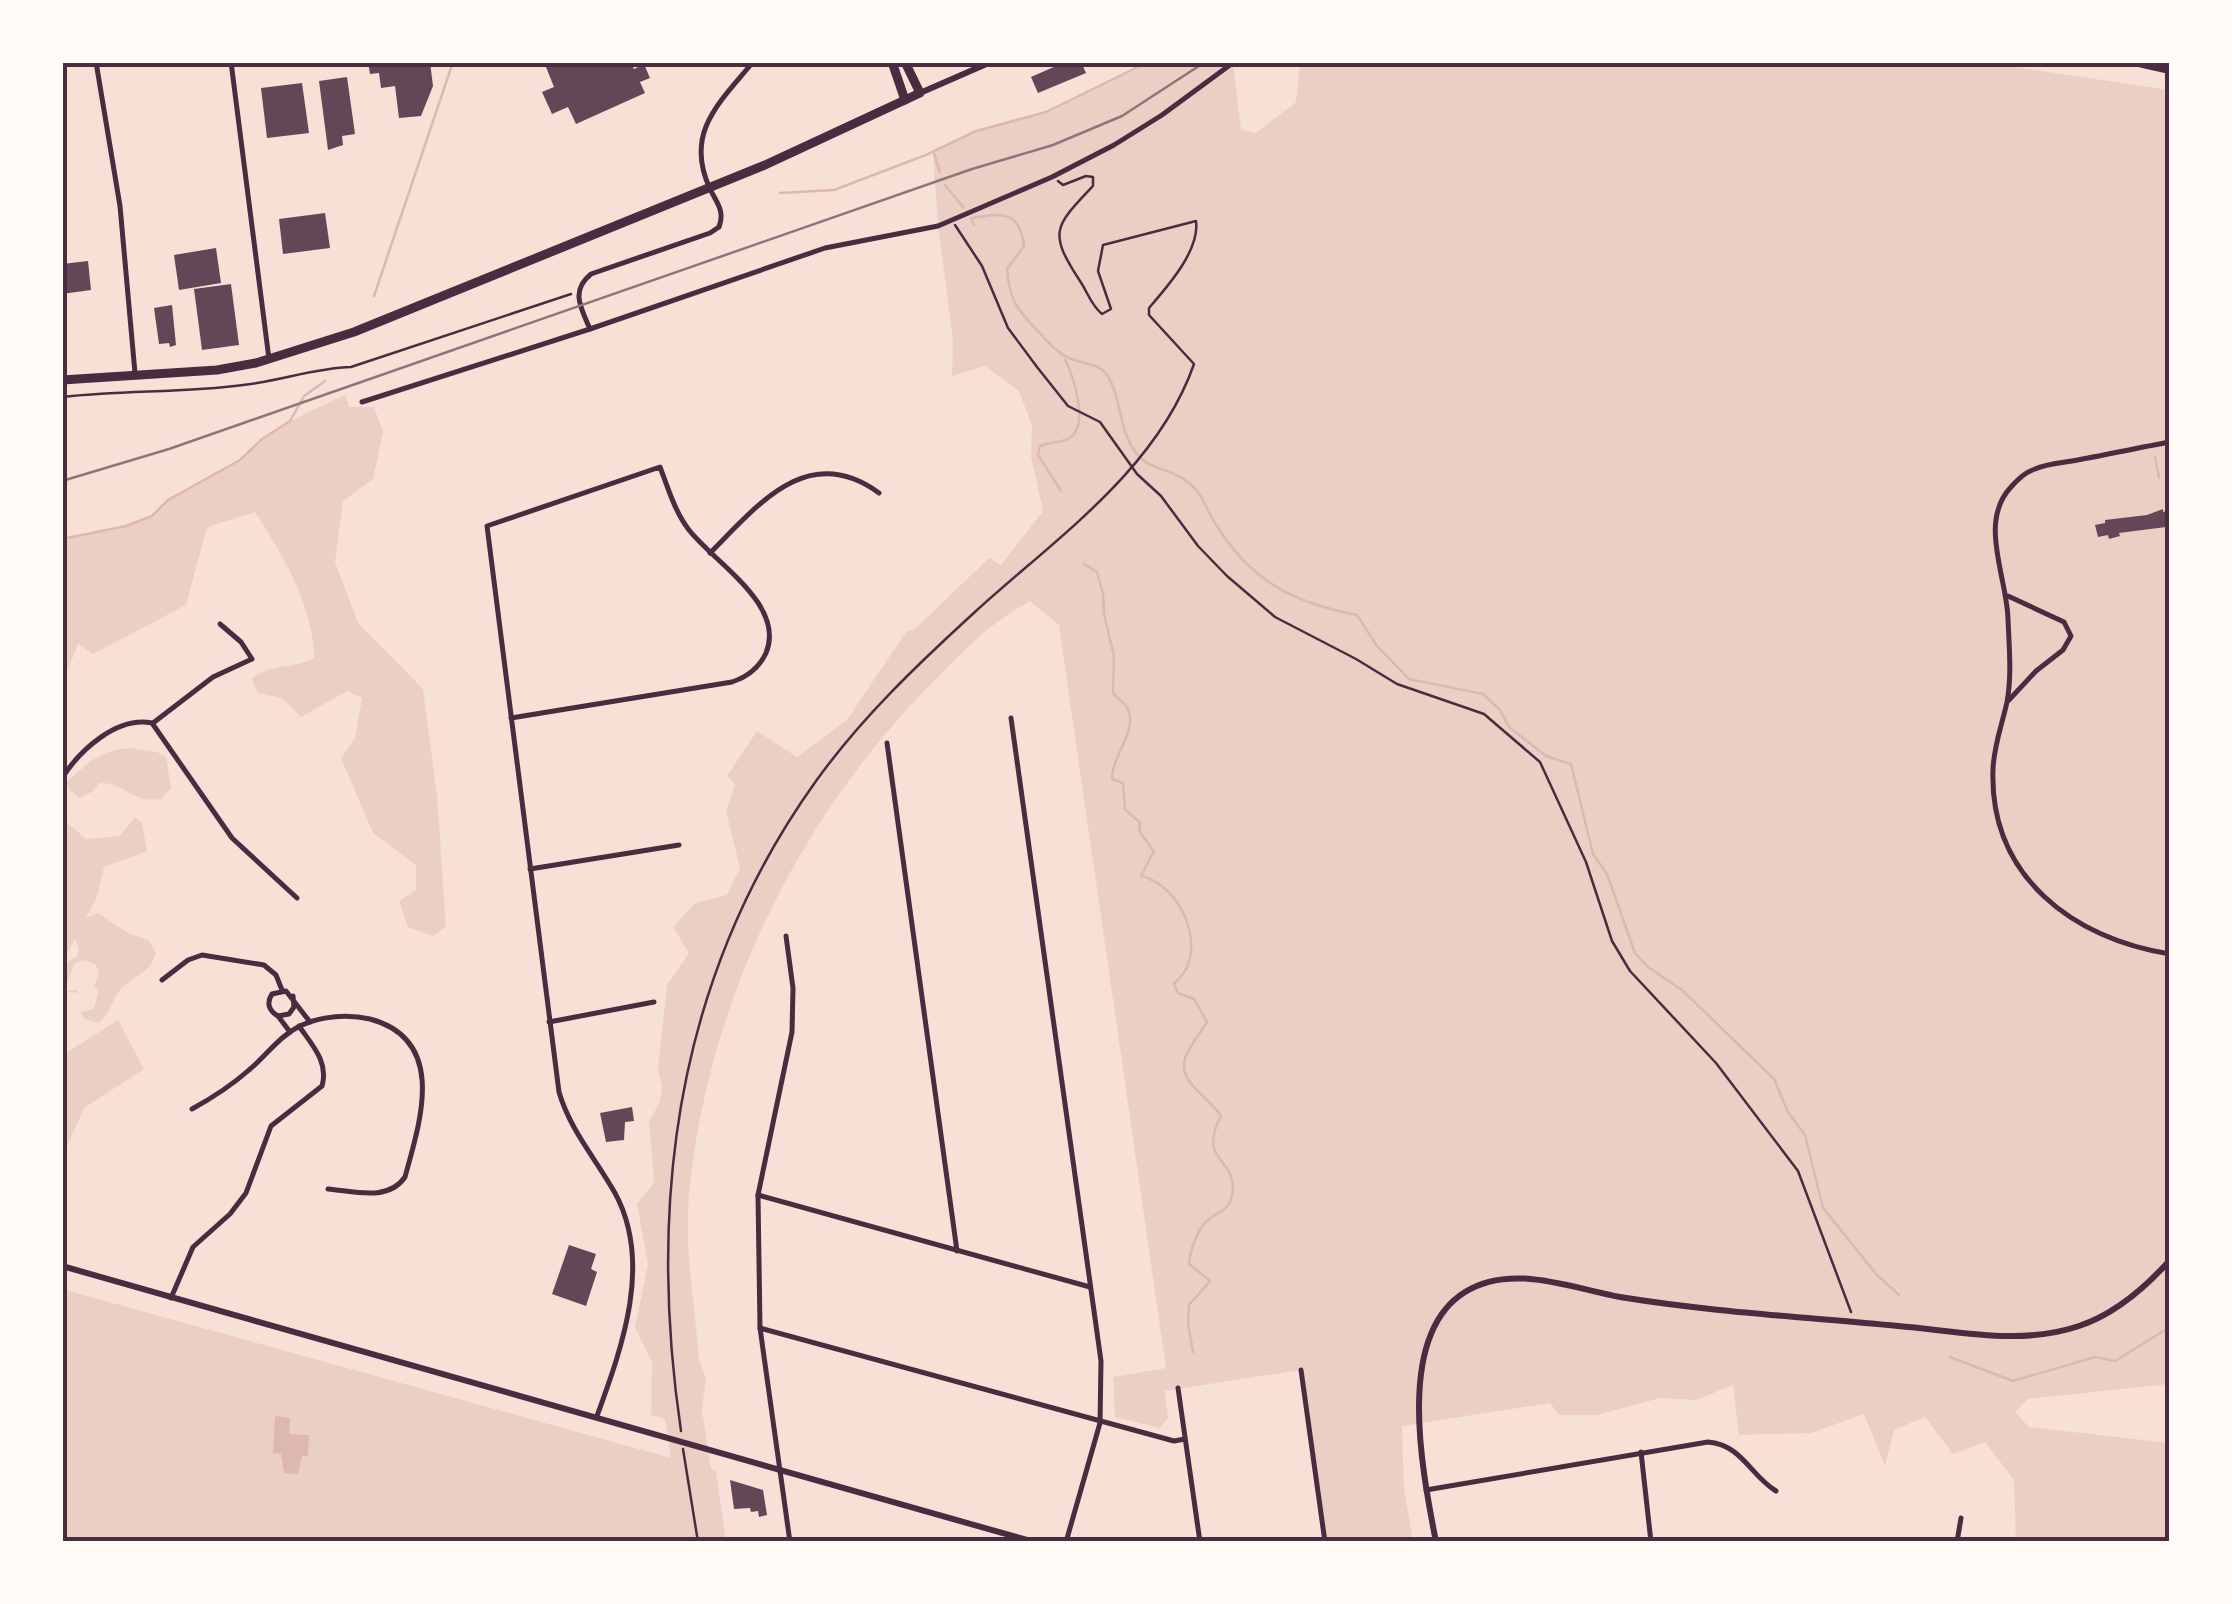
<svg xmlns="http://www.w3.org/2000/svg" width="2232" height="1604" viewBox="0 0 2232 1604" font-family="Raleway,sans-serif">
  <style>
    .green { fill: #ebcfc5 }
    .water { fill: #dcb8b0 }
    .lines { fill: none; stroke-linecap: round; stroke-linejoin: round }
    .stream { stroke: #dcb8b0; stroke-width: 2.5 }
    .building { fill: #644757 }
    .path { stroke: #4a2c40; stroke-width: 2.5 }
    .minor { stroke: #4a2c40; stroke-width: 5 }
    .tertiary { stroke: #4a2c40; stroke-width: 6 }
    .trunk { stroke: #4a2c40; stroke-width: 9 }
    .motorway { stroke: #4a2c40; stroke-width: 10 }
    .rail { stroke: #8f747c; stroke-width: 2.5 }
    .neatline { fill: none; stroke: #4a2c40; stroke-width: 4 }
  </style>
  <rect width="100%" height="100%" fill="#f7e1d7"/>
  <g class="green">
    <path d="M 1148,62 L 1233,63 L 1241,130 L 1256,133 L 1296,102 L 1300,62 L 1981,62 L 2169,90 L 2169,1384 L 2028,1399 L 2015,1412 L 2029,1427 L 2169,1443 L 2169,1541 L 2016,1541 L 2014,1480 L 1985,1442 L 1953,1454 L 1925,1417 L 1894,1430 L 1885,1466 L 1864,1414 L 1811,1433 L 1739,1435 L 1733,1385 L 1696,1400 L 1660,1398 L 1597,1415 L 1559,1415 L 1550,1403 L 1402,1426 L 1404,1489 L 1413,1541 L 1325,1541 L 1300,1370 L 1165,1391 L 1168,1418 L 1160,1428 L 1115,1417 L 1113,1377 L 1166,1368 L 1059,625 L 1030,601 C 989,624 969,646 937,678 C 799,815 708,1000 689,1194 C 684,1248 695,1306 699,1360 L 706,1378 L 702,1410 L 711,1469 L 716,1471 L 726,1541 L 63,1541 L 62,1289 L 671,1458 L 665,1419 L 651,1415 L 652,1362 L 635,1327 L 648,1264 L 637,1204 L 654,1183 L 649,1121 L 659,1104 L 662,1088 L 658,1068 L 667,985 L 689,953 L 673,927 L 695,903 L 727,895 L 740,868 L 726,811 L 735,785 L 727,776 L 757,731 L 797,757 L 847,720 L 906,632 L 915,629 L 989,558 L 1001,565 L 1043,511 L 1031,457 L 1032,426 L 1019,391 L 985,366 L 952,376 L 953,340 L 938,226 L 933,152 L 976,131 L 1046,112 Z"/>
    <path d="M 345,395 L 349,407 L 374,407 L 383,432 L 373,479 L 343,501 L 335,562 L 358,623 L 423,689 L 437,796 L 446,926 L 433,936 L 408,927 L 399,901 L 416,890 L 416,865 L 373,833 L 341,758 L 355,738 L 362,698 L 347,691 L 301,717 L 282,698 L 258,693 L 252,679 C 269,663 292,670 314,658 C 313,604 283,556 255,512 L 207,527 L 186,605 L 93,654 L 78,644 L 69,667 L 63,675 L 63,539 L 126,526 L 152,516 L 168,500 L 240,460 L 262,439 L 290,421 Z"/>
    <path d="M 130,748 L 157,752 L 166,757 L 171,788 L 161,799 C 132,804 126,782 99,783 L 93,791 L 80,798 L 69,790 L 67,782 C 88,763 100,750 130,748 Z"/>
    <path d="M 135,817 L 142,823 L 147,851 L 104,867 L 97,897 L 86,918 L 98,913 L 128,933 L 148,940 L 156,953 C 148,979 127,976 116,996 C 109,1008 109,1014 98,1023 L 84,1019 L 80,1012 L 94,1009 L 99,990 L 94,987 L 99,973 L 96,965 L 85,960 L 75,963 L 65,988 L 68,991 L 78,990 L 77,993 L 63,991 L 63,966 L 77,956 L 79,949 L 75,939 L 63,960 L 63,819 L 86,839 L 120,836 Z"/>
    <path d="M 118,1020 L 144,1069 L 84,1108 L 63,1155 L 63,1055 Z"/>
  </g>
  <path class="water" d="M 275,1416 L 290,1418 L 289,1434 L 309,1435 L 308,1456 L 302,1456 L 298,1474 L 284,1473 L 281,1454 L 273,1453 Z"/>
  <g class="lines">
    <g class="stream">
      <path d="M 934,154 L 940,172"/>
      <path d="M 945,185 L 963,207"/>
      <path d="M 780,193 L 834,190 L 926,155 L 976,131 L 1046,112 L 1148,62"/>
      <path d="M 974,225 L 971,218 C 1001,213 1020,210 1024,246 L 1007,269 C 1009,297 1016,309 1035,328 C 1046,339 1055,352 1069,358 C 1084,365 1100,362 1109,378 C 1121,398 1119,429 1134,450 C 1148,471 1167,467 1185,480 C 1202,491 1205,507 1215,523 C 1251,581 1291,602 1357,615 L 1377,646 L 1409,679 L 1483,694 L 1500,710 L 1509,727 L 1546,756 L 1571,764 L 1593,854 L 1607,874 L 1635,953 L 1648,967 L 1682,990 L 1774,1079 L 1788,1112 L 1805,1135 L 1823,1208 L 1877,1275 L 1899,1295"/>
      <path d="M 374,296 L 453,62"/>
      <path d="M 2155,457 L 2159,478"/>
      <path d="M 1061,491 L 1038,455 L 1040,446 C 1049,442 1064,443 1071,437 C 1089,423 1073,376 1065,359"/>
      <path d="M 62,539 L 126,526 L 152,516 L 168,500 L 240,460 L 262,439 L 290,421 L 304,396 L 325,381"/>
      <path d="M 1084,564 L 1097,572 L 1103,594 L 1104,614 L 1114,656 L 1113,693 C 1117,698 1122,701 1126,706 C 1141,728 1111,756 1112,779 L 1123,783 L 1125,809 L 1140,823 L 1139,831 L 1154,851 L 1141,876 C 1176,884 1200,931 1188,965 C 1186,972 1178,979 1174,984 L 1178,993 L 1194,999 L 1207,1022 C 1201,1032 1194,1040 1189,1050 C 1170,1079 1208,1095 1221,1116 C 1196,1164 1239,1156 1232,1195 C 1229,1213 1218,1210 1207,1221 C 1197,1229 1190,1252 1189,1264 L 1210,1281 L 1189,1305 L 1188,1324 L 1193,1352"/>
      <path d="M 1950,1357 L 2013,1381 L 2095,1357 L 2115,1361 L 2170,1327"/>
    </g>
  </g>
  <g class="building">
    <path d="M 368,62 L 430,62 L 433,86 L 421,116 L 399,118 L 395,86 L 381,88 L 379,73 L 370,74 Z"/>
    <path d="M 544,62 L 631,62 L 634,69 L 644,64 L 650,78 L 640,82 L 645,93 L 576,124 L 568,107 L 552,114 L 542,92 L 554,87 Z"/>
    <path d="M 1065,62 L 1081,62 L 1086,73 L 1038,93 L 1031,77 Z"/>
    <path d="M 347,77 L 355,134 L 342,136 L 343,145 L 328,150 L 319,81 Z"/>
    <path d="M 302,83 L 309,133 L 267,138 L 261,88 Z"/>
    <path d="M 325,213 L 330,248 L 283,254 L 279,219 Z"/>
    <path d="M 216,248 L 221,283 L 179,290 L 174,255 Z"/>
    <path d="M 88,261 L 91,290 L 62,294 L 62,264 Z"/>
    <path d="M 231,284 L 239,345 L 202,350 L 194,289 Z"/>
    <path d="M 172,305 L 176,345 L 170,347 L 169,343 L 159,344 L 154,308 Z"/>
    <path d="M 2163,509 L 2163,512 L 2170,510 L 2166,527 L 2119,533 L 2120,536 L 2109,539 L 2108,535 L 2098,537 L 2095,525 L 2105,523 L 2105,520 L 2147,515 Z"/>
    <path d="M 632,1107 L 634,1121 L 625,1122 L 624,1140 L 606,1142 L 600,1113 Z"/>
    <path d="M 569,1245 L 596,1254 L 591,1269 L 597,1272 L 586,1306 L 552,1294 Z"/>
    <path d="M 730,1480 L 763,1490 L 767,1515 L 759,1517 L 758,1511 L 751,1512 L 750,1508 L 734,1509 Z"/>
  </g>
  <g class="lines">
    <g class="path">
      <path d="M 955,225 L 982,266 L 1008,328 L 1037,367 L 1068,406 L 1100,422 L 1137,474 L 1161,496 L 1198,546 L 1227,576 L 1275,617 L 1356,659 L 1397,684 L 1484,714 L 1540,762 L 1586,862 L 1612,941 L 1630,971 L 1716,1063 L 1798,1171 L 1851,1312"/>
      <path d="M 62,397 C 123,390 183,393 243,385 C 280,381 314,368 351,367 L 571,294"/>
      <path d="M 681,1431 C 647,1201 677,975 816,781 C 862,717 918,664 976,611 C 1056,538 1157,470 1194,364 L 1149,315 L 1149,308 C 1168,286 1200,250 1196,221 L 1103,245 L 1098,271 L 1111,309 L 1102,314 C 1091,305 1088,293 1080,281 C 1048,232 1054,227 1093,186 L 1093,177 L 1086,176 L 1063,185 L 1058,181"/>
      <path d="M 683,1449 L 698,1542"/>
    </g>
    <g class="minor">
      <path d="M 96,62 L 120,206 L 135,373"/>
      <path d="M 231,62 L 269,359"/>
      <path d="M 590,329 C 581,308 570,291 591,274 L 710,233 L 719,227 C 725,211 717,203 710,189 C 684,133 719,103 753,62"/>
      <path d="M 362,402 L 590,329 L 825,248 L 938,226 L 1052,177 L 1114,145 L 1162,115 L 1234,62"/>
      <path d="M 2170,442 C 2137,448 2105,455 2072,461 C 2060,463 2046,464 2035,469 C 2026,472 2017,480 2011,487 C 1978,522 2007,577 2008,619 C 2009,645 2012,676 2007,702 C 2002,725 1994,745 1993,769 C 1989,876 2073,939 2170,954"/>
      <path d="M 710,553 C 758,505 808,441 879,493"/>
      <path d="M 2008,596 L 2064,622 L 2071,636 L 2063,650 L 2036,671 L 2009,700"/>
      <path d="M 511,718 L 732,682 C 747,677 759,668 766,653 C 786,605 715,563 689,530 C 675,512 668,488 660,467 L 487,526 L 559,1092 C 570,1130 596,1159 615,1193 C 653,1263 622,1347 597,1416"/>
      <path d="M 1011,718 L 1101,1361 L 1100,1423 L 1066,1542"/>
      <path d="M 153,723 L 213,677 L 252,659 L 241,642 L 220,624"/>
      <path d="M 887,743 L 957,1251"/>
      <path d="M 62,778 C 80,750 117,716 152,723 L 232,838 L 297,898"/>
      <path d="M 530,869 L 679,845"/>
      <path d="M 786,936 L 793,988 L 792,1032 L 758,1195 L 760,1328 L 790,1542"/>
      <path d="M 162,980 L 188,960 L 202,955 L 264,965 L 276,975 L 282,990"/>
      <path d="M 293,996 L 294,1007 L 289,1014 L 278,1016 C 269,1011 266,1003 272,994 L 286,991 L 310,1022"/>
      <path d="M 278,1016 L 290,1032"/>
      <path d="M 549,1022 L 654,1002"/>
      <path d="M 192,1109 C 212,1098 232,1085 249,1070 C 267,1055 280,1035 302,1025 C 322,1016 348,1014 370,1019 C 448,1040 420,1122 405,1177 C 388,1202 354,1191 328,1189"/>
      <path d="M 758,1195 L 1090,1287"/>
      <path d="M 171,1298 L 193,1247 L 230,1214 L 246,1193 L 271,1126 L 322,1086 C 329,1062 312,1045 299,1026"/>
      <path d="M 760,1328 L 1174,1441 L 1185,1439"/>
      <path d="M 1301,1370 L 1325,1542"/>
      <path d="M 1178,1388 L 1200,1542"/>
      <path d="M 1641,1452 L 1651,1542"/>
      <path d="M 1426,1490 L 1708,1442 C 1742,1445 1750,1475 1776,1491"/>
      <path d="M 1957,1542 L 1961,1518"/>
    </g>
    <g class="tertiary">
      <path d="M 920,93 L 991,62"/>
      <path d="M 62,1266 L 1034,1542"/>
      <path d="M 1436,1542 C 1423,1474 1394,1336 1465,1292 C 1511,1263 1571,1288 1620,1297 C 1712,1312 1805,1317 1898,1326 C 1958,1331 2020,1346 2079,1326 C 2115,1314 2145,1288 2170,1260"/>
    </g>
    <g class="trunk">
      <path d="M 892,62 L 905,100"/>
      <path d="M 62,380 L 217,370 L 256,363 L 354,332 L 765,165 L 920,93 L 905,62"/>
    </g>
    <path class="motorway" d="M 2139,62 L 2170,69"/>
    <path class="rail" d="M 62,481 L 169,449 L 972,169 L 1053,145 L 1122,116 L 1205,62"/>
  </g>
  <rect width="2232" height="1604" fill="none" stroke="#fffaf5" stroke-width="130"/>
  <rect x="65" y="65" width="2102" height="1474" class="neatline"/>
</svg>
